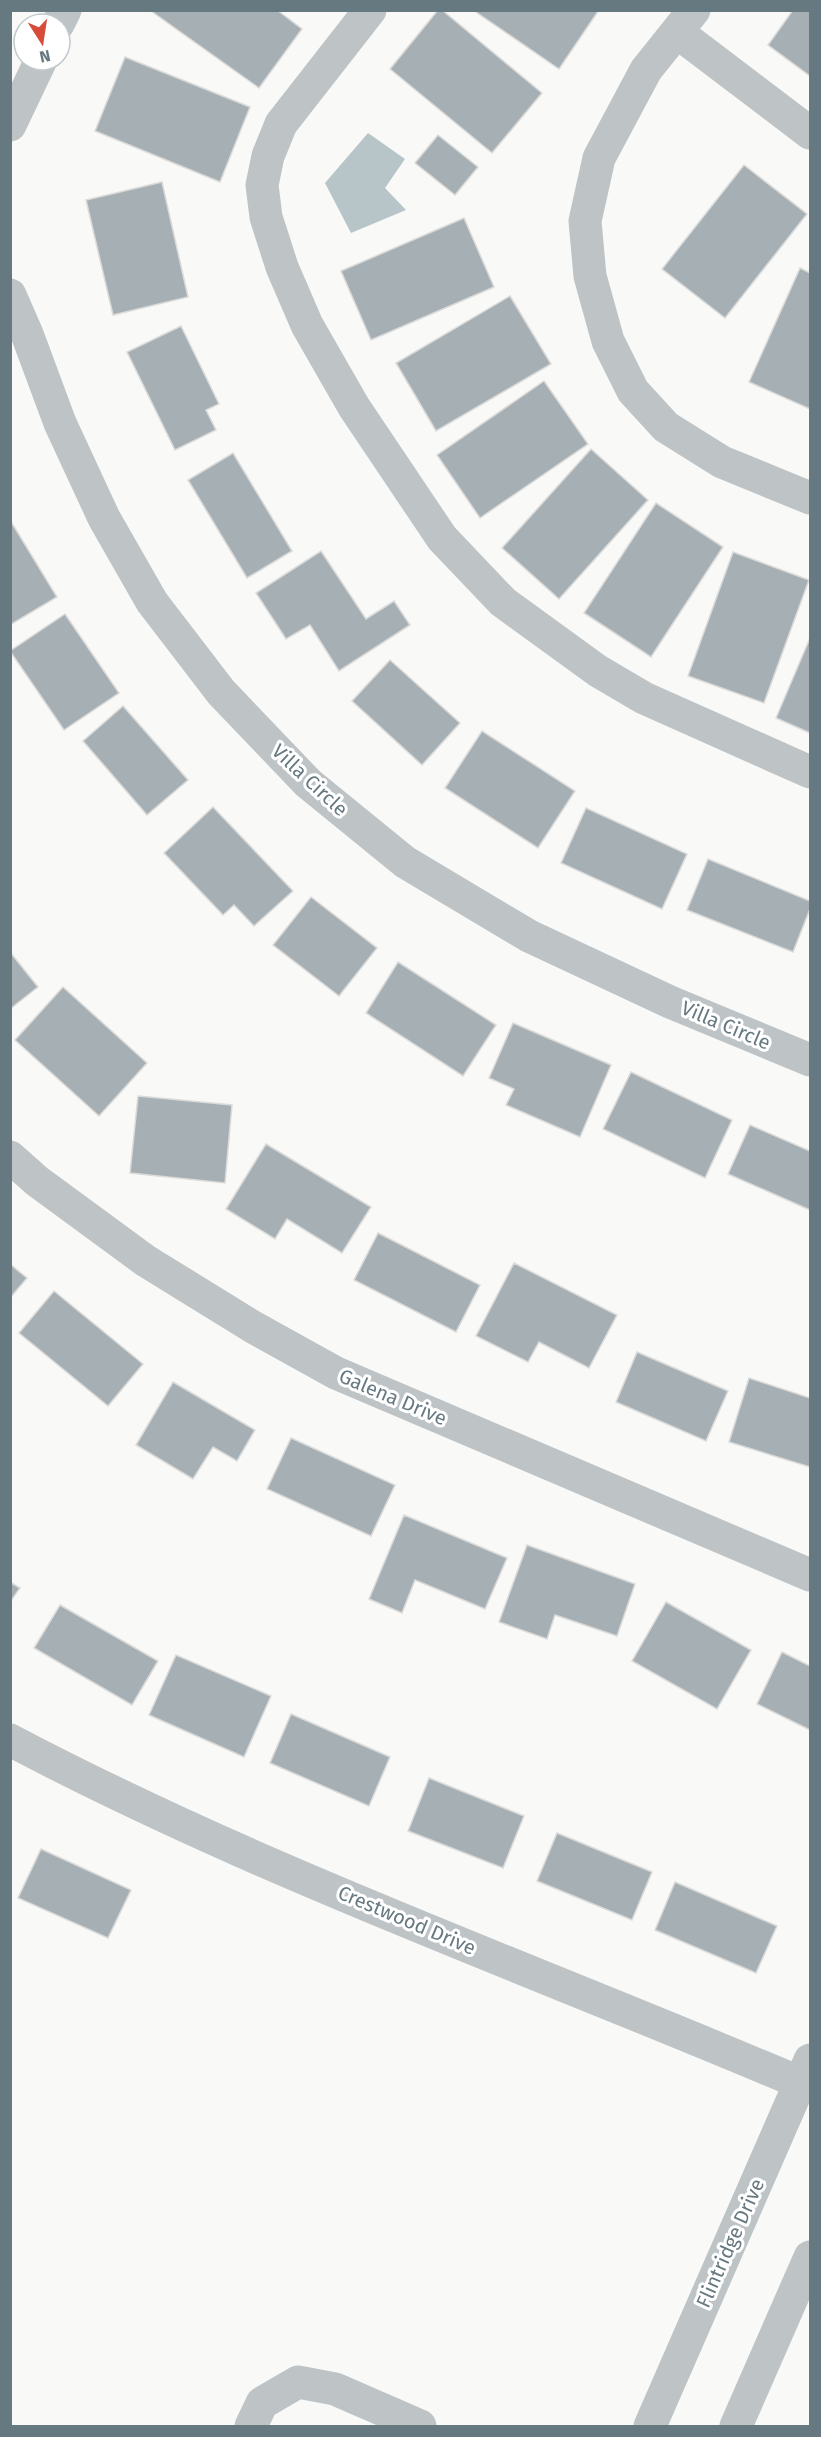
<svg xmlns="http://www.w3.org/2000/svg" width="821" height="2437" viewBox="0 0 821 2437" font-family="'Fira Sans',sans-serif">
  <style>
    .water { fill: #b8c5c8 }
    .building { fill: #a6b0b4; stroke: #dbdbda; stroke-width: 1.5 }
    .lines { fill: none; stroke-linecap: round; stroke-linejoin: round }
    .minor { stroke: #bec4c6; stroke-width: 33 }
    .labels { text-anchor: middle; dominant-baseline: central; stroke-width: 6; stroke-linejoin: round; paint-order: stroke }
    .street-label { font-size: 20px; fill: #667880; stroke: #fff }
  </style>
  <rect width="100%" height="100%" fill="#f9f9f8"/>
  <path class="water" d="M 368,133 L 405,159 L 385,188 L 406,210 L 351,233 L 325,183 Z"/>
  <g class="building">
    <path d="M 277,10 L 302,29 L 259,88 L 151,11 Z"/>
    <path d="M 438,10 L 442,10 L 542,93 L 492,153 L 390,69 Z"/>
    <path d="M 473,10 L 599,10 L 559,69 Z"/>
    <path d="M 793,10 L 810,10 L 810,76 L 768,45 Z"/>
    <path d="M 125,57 L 250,107 L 220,182 L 95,131 Z"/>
    <path d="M 438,135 L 478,167 L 455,195 L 415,163 Z"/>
    <path d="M 744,165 L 807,214 L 725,318 L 662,269 Z"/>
    <path d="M 162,182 L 188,297 L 113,315 L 86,200 Z"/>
    <path d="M 464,218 L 494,287 L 371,340 L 341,271 Z"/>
    <path d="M 800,268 L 810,273 L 810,409 L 749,382 Z"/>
    <path d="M 510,296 L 551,364 L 436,431 L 396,363 Z"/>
    <path d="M 181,326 L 219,404 L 206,410 L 216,430 L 175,450 L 127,352 Z"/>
    <path d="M 544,381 L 588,444 L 480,518 L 437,455 Z"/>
    <path d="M 591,449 L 648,500 L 559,599 L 502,548 Z"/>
    <path d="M 233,453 L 292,551 L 247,578 L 188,480 Z"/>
    <path d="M 656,503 L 723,547 L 651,657 L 584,613 Z"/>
    <path d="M 10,520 L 57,597 L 10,625 Z"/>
    <path d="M 321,551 L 366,619 L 394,601 L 410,625 L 339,671 L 310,625 L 286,639 L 256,593 Z"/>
    <path d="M 733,552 L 809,580 L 764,703 L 688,676 Z"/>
    <path d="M 65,614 L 119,693 L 64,730 L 10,651 Z"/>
    <path d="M 810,638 L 810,733 L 776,718 Z"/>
    <path d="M 390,660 L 460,723 L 422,765 L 352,701 Z"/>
    <path d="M 123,706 L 188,780 L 147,815 L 83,741 Z"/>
    <path d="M 482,731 L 575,791 L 538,848 L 445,788 Z"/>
    <path d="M 213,807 L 293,891 L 254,926 L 234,905 L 223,915 L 164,853 Z"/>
    <path d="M 586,808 L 687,854 L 662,909 L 561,863 Z"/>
    <path d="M 708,859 L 810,901 L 810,909 L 793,952 L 687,910 Z"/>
    <path d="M 311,897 L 377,948 L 339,996 L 273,945 Z"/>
    <path d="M 10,952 L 38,987 L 10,1009 Z"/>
    <path d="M 398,962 L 496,1025 L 463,1076 L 366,1013 Z"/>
    <path d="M 63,987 L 147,1063 L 99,1116 L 15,1040 Z"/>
    <path d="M 513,1023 L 611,1065 L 580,1137 L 506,1105 L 514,1089 L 489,1078 Z"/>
    <path d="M 631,1072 L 732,1120 L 705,1178 L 603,1129 Z"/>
    <path d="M 138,1096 L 232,1105 L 225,1183 L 130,1173 Z"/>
    <path d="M 750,1125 L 810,1151 L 810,1210 L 728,1174 Z"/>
    <path d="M 266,1144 L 371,1207 L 342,1253 L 287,1219 L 275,1239 L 226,1209 Z"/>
    <path d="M 378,1233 L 480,1285 L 456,1332 L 354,1280 Z"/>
    <path d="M 514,1263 L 617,1315 L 589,1368 L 539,1342 L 528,1362 L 476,1336 Z"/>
    <path d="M 10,1264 L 27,1278 L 10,1298 Z"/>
    <path d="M 54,1291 L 143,1364 L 108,1406 L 19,1333 Z"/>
    <path d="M 637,1352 L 728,1391 L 706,1441 L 616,1402 Z"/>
    <path d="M 749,1378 L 810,1398 L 810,1467 L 729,1442 Z"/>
    <path d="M 173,1382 L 255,1430 L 237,1461 L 213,1447 L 193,1479 L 136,1445 Z"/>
    <path d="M 291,1438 L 395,1485 L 371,1536 L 267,1489 Z"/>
    <path d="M 404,1515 L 507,1558 L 485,1609 L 415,1580 L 402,1613 L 369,1599 Z"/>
    <path d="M 527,1545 L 635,1584 L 617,1636 L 555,1615 L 547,1639 L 499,1622 Z"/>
    <path d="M 10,1582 L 20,1588 L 10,1602 Z"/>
    <path d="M 666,1602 L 751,1650 L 717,1709 L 632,1661 Z"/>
    <path d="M 60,1605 L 158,1661 L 132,1705 L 34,1648 Z"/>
    <path d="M 782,1652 L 810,1666 L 810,1730 L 757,1704 Z"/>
    <path d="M 176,1655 L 271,1696 L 244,1757 L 149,1715 Z"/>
    <path d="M 291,1714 L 390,1757 L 369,1806 L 270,1763 Z"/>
    <path d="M 429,1778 L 524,1816 L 503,1868 L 408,1831 Z"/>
    <path d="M 557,1833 L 652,1872 L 632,1920 L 537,1881 Z"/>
    <path d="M 41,1849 L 131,1890 L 108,1938 L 18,1898 Z"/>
    <path d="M 675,1882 L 777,1926 L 756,1973 L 655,1930 Z"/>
  </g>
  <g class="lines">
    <g class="minor">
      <path d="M 370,10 L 281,124 L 268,156 L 262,185 L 266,217 L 282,267 L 307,325 L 354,407 L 442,538 L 503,602 L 598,671 L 644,698 L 810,772"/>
      <path d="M 694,10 L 646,70 L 599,158 L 585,221 L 590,276 L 608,341 L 633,391 L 666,427 L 722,462 L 810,498"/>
      <path d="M 58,24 L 65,10"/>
      <path d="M 677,32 L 810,133"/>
      <path d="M 10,125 L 41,60"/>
      <path d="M 10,295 L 27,334 L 60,423 L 104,518 L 152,602 L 221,692 L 308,783 L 405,862 L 529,936 L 670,1002 L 810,1060"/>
      <path d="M 10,1157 L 37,1181 L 146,1261 L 253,1327 L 336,1373 L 810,1575"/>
      <path d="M 10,1740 C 268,1876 544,1973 810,2087"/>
      <path d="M 251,2426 L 262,2403 L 298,2382 L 335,2389 L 420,2426"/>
      <path d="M 650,2426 L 810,2060"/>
      <path d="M 736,2426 L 810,2257"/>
    </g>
  </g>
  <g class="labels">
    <g class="street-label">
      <text transform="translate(310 780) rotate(43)">Villa Circle</text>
      <text transform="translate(726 1025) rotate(23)">Villa Circle</text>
      <text transform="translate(393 1397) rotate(23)">Galena Drive</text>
      <text transform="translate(407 1920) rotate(23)">Crestwood Drive</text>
      <text transform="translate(730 2243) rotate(-66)">Flintridge Drive</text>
    </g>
  </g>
  <rect width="821" height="2437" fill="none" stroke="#667880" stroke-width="24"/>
  <g transform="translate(42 42) rotate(168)"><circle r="28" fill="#ffffff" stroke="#c2c9cc" stroke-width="1.5"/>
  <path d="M0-4.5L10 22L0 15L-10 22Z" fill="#d74b3a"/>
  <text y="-9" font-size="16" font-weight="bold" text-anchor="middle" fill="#667880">N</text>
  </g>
</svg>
